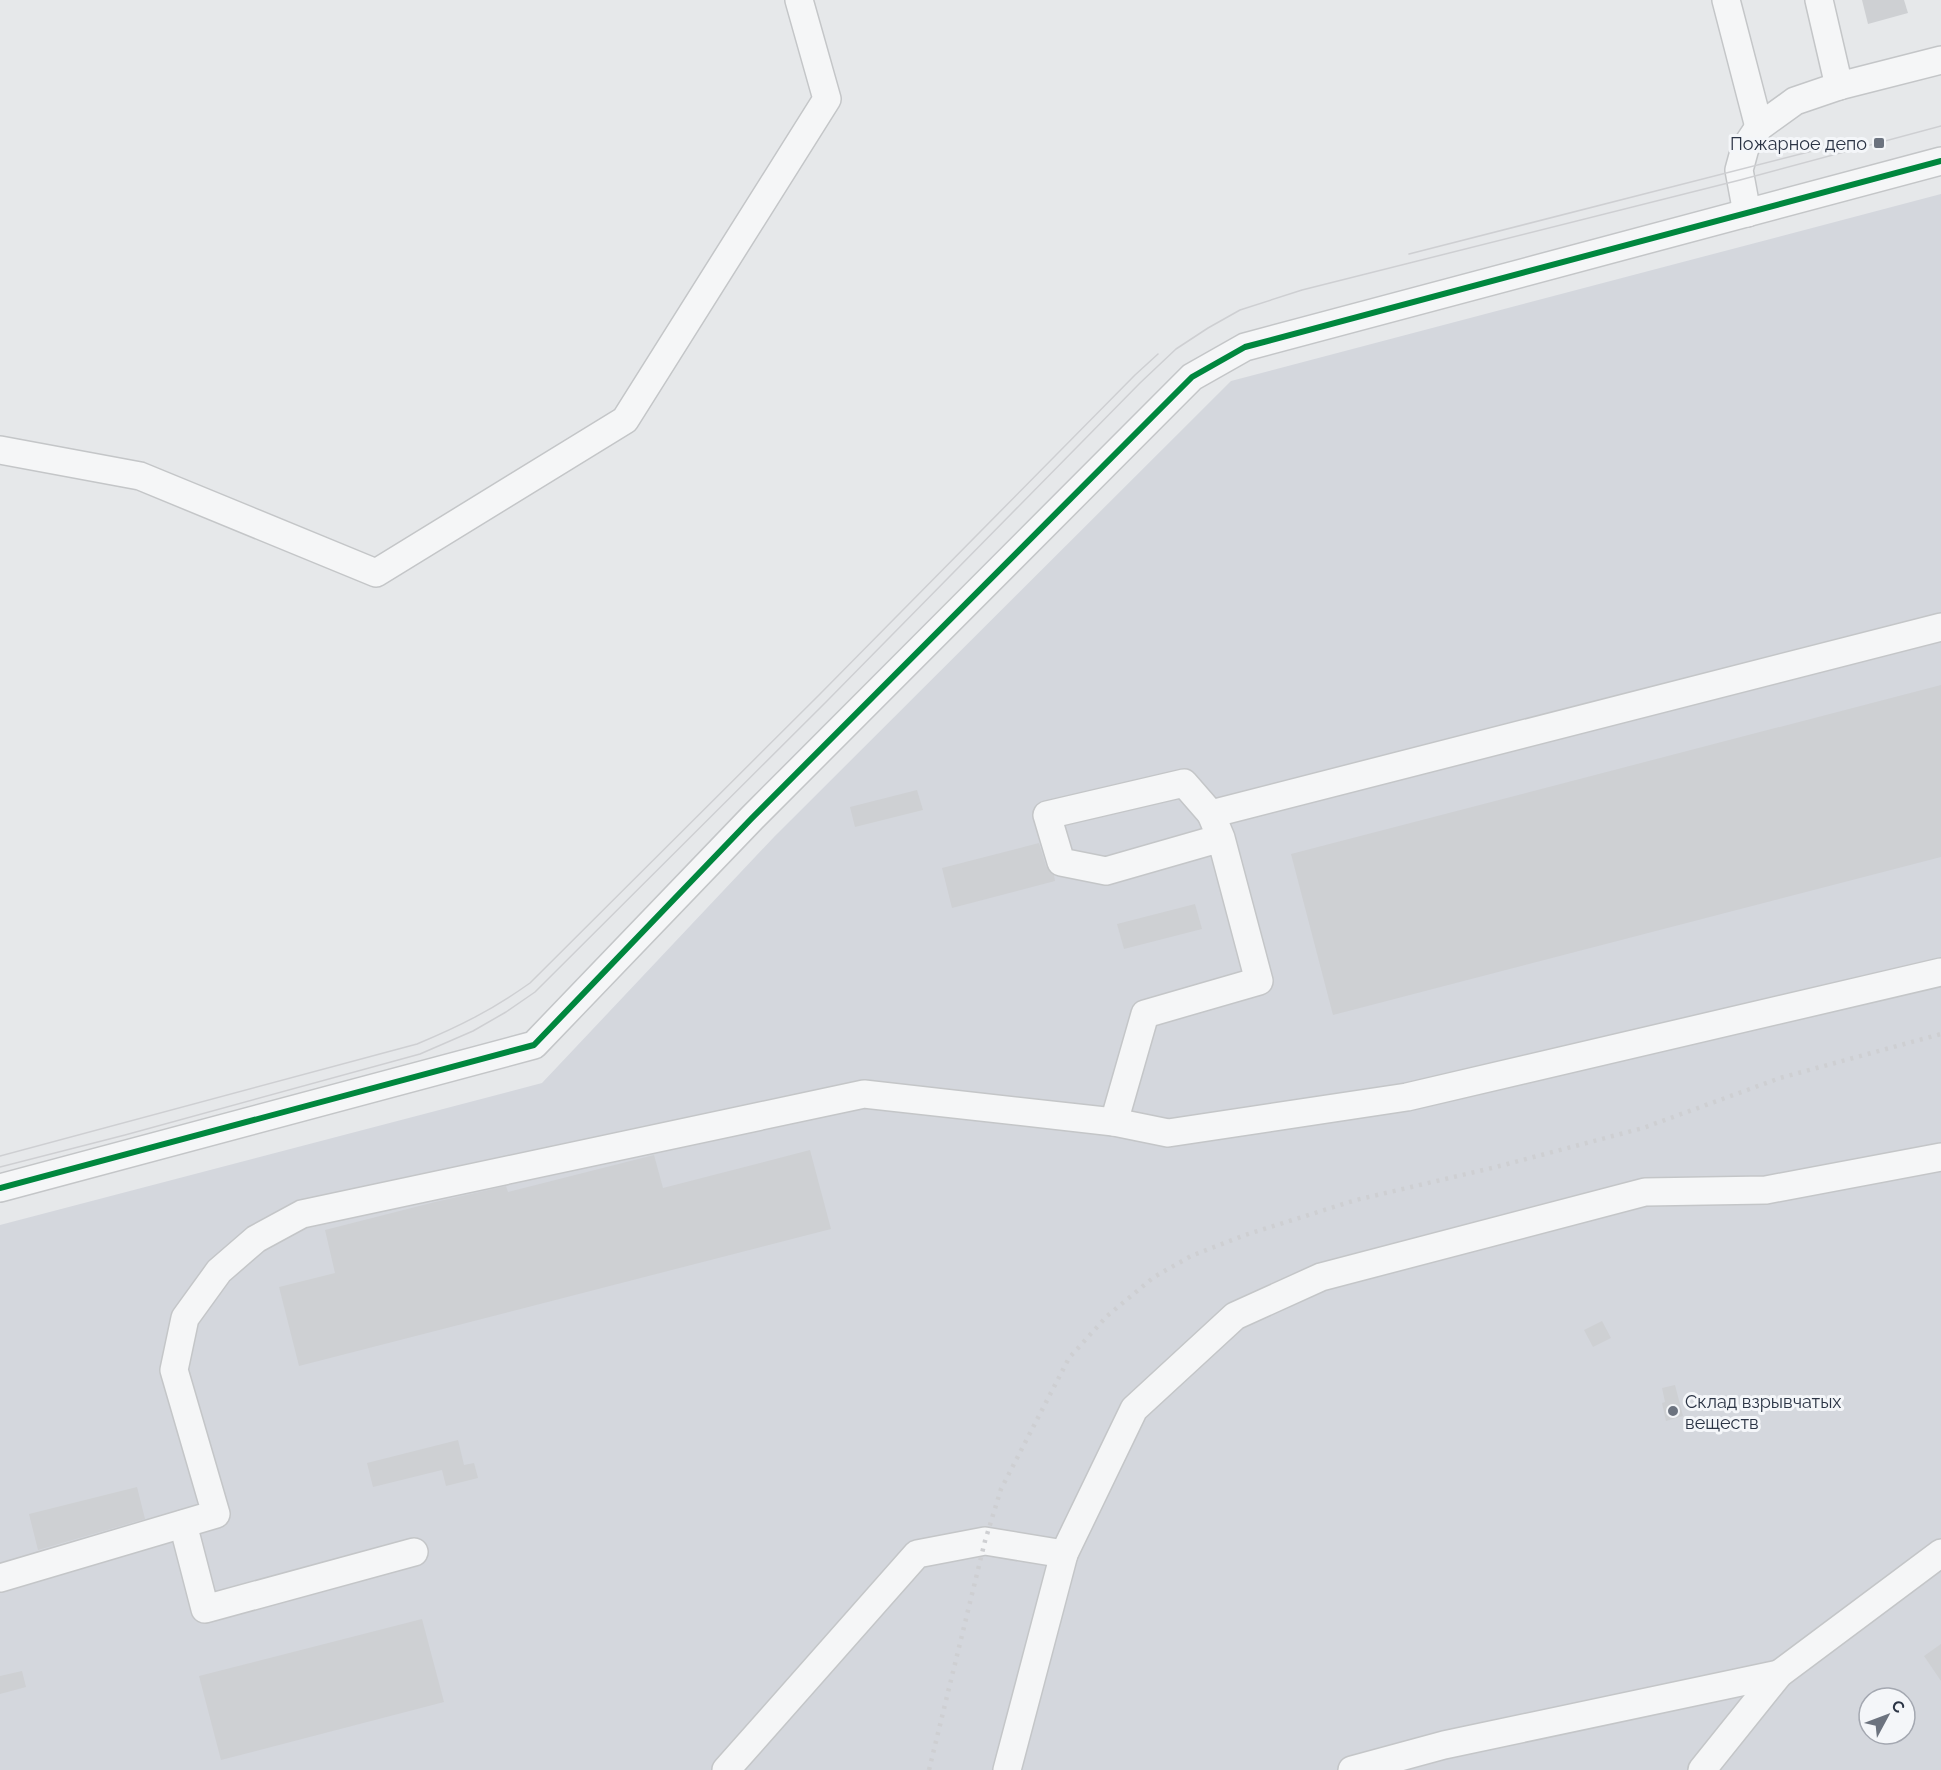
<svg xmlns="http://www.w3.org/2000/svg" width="1941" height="1770" viewBox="0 0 1941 1770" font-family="Raleway,sans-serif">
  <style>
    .built { fill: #d4d7dd; fill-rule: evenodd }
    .building { fill: #ced0d3 }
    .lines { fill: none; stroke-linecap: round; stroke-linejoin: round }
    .minor-casing { stroke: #c4c6c8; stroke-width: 30 }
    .minor { stroke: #f5f6f7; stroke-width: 27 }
    .tram { stroke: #cecfd2; stroke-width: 1.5 }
    .rail { stroke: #cecfd2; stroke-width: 4.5; stroke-dasharray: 3 6; stroke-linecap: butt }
    .cycleway-casing { stroke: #f4f6f9; stroke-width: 10 }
    .cycleway { stroke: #00873e; stroke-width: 6 }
    .poi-dot { fill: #6c737f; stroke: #f4f6f9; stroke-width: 2 }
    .labels { text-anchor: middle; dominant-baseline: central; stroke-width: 6; stroke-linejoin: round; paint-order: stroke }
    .poi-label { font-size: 18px; fill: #2b3445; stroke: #f4f6f9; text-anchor: end }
  </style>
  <rect width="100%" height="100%" fill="#e6e8ea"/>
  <path class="built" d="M 1941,194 L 1941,1770 L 0,1770 L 0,1225 L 542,1083 L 774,837 L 1231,381 ZM 1869,1698 L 1905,1698 L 1905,1734 L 1869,1734 Z"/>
  <g class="building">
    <path d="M 1862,0 L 1904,0 L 1908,13 L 1868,24 Z"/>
    <path d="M 1941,685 L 1941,857 L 1333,1015 L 1291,854 Z"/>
    <path d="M 917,790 L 923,810 L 855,827 L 850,807 Z"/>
    <path d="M 1039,843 L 1046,866 L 1054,875 L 1055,881 L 952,908 L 942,868 Z"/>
    <path d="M 1195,904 L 1202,929 L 1124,949 L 1117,924 Z"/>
    <path d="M 810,1150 L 831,1229 L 299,1366 L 279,1287 L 335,1273 L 325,1230 L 435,1202 L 506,1186 L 508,1192 L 654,1155 L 663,1188 Z"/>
    <path d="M 1602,1321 L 1611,1338 L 1593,1347 L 1584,1330 Z"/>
    <path d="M 1675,1385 L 1683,1416 L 1666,1421 L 1662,1403 L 1665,1402 L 1662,1388 Z"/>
    <path d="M 458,1440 L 464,1465 L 474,1463 L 478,1478 L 446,1486 L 442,1470 L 373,1487 L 367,1463 Z"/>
    <path d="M 137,1487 L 145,1519 L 38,1550 L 29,1514 Z"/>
    <path d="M 422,1619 L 444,1702 L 221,1760 L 199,1676 Z"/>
    <path d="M 1941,1644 L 1941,1681 L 1924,1656 Z"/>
    <path d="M 22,1671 L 26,1687 L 0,1694 L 0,1676 Z"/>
  </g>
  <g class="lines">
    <g class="minor-casing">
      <g id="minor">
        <path d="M 1726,0 L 1759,127"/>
        <path d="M 1819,0 L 1839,86"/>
        <path d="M 1747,213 L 1739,170 L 1745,148 L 1759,127 L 1795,101 L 1839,86 L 1941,60"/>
        <path d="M 0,450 L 140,476 L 376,573 L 625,420 L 827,99 L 799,0"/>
        <path d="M 1211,814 L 1941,627"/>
        <path d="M 1114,1122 L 1145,1014 L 1259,981 L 1221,838 L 1211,814 L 1184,783 L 1047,815 L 1061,862 L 1106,871 L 1221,838"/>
        <path d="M 0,1188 L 534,1045 L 752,818 L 1192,377 L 1245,347 L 1941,161"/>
        <path d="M 183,1524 L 205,1609 L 414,1552"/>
        <path d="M 0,1578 L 216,1514 L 174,1370 L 185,1318 L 219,1271 L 256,1239 L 302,1214 L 864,1094 L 1114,1122 L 1168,1133 L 1407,1097 L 1941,972"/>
        <path d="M 726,1770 L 917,1554 L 985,1541 L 1064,1554"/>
        <path d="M 1007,1770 L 1064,1554 L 1134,1409 L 1235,1316 L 1321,1277 L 1645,1192 L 1766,1190 L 1941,1157"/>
        <path d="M 1352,1770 L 1444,1745 L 1779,1674"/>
        <path d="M 1702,1770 L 1779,1674 L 1941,1553"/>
      </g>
    </g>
    <use href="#minor" class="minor"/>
    <g class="tram">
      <path d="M 1409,254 L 1836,145"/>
      <path d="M 0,1156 L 417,1044 C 460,1026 492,1010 530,983 L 819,695 L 1135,375 L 1158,354"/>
      <path d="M 0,1167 L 125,1135 L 420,1054 L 473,1031 L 506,1012 L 535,992 L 826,702 L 1140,383 L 1176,349 L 1208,328 L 1240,310 L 1302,290 L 1740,180 L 1941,126"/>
    </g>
    <path class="rail" d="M 929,1770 L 985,1541 L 1001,1489 L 1069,1358 L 1107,1316 L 1154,1277 L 1191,1256 L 1245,1235 L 1356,1200 L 1496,1167 L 1643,1128 L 1780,1078 L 1941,1034"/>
    <g class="cycleway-casing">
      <path id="cycleway" d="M 0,1188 L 534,1045 L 752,818 L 1192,377 L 1245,347 L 1941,161"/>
    </g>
    <use href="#cycleway" class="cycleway"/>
  </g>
  <g class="poi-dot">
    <rect x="1873" y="137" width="12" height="12" rx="3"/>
    <circle cx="1673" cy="1411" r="6"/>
  </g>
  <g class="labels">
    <g class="poi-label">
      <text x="1867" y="143">Пожарное депо</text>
      <text x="1685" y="1401" text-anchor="start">Склад взрывчатых<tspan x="1685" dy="21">веществ</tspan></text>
    </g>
  </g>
  <g transform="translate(1887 1716) rotate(49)"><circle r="28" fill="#f4f6f9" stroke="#a4a8b1" stroke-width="1.5"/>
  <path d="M0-4.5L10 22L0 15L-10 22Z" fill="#6c737f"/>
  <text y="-9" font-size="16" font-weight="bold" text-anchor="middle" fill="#2b3445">С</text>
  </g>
</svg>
